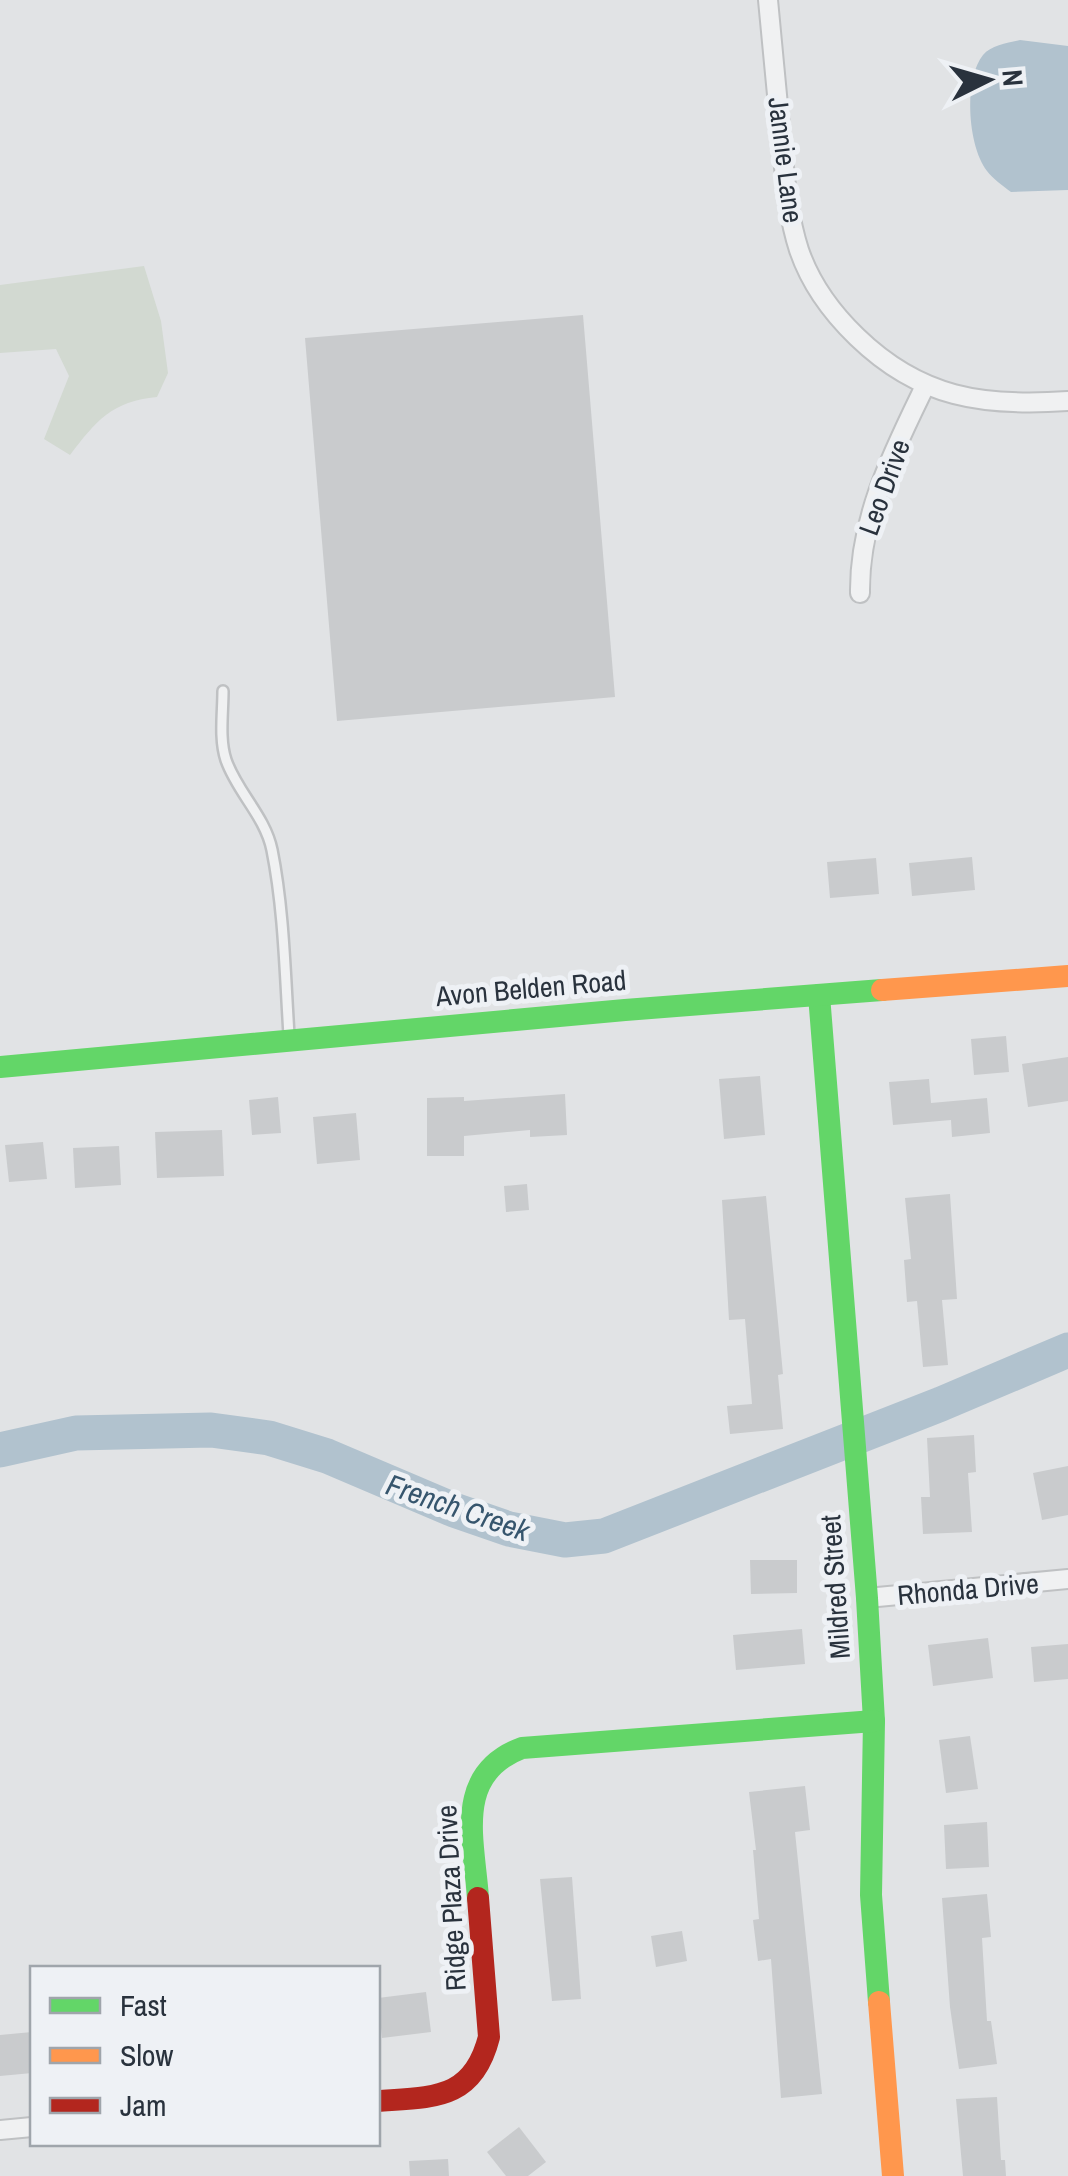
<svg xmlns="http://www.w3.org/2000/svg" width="1068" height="2176" viewBox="0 0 1068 2176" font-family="'Archivo Narrow',sans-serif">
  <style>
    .green { fill: #d2d9d1 }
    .water { fill: #b1c2ce }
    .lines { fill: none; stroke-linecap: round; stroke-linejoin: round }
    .river { stroke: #b1c2ce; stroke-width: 35 }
    .building { fill: #c9cbcd }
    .lane-casing { stroke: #bfc1c3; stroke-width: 14 }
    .street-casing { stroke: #bfc1c3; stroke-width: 22 }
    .lane { stroke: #f0f1f2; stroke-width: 9 }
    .street { stroke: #f0f1f2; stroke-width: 18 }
    .fast { stroke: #63d668; stroke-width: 22 }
    .slow { stroke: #ff974d; stroke-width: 22 }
    .jam { stroke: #b3261e; stroke-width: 22 }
    .labels { text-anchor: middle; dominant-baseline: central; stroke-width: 10; stroke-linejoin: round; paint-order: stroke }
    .street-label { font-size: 28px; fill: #29323d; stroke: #eef1f5 }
    .water-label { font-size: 30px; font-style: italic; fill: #36556d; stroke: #eef1f5 }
  </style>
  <rect width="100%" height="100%" fill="#e1e3e5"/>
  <path class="green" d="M 144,266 L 161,321 L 168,373 L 157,397 C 112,401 96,421 70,455 L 44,439 L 69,376 L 56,349 L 0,353 L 0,285 Z"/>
  <path class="water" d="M 1020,40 L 1068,46 L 1068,190 L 1011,192 C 1003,186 993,179 987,171 C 968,147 963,80 983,55 C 991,45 1008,43 1020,40 Z"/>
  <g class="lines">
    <path class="river" d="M 0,1450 L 76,1433 L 211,1430 L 269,1438 L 327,1456 L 454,1510 L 509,1529 L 565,1540 L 604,1536 L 941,1404 L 1068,1350"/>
  </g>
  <g class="building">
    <path d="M 583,315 L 615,697 L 337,721 L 305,338 Z"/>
    <path d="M 972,857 L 975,890 L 912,896 L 909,863 Z"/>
    <path d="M 876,858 L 879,894 L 830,898 L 827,862 Z"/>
    <path d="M 1006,1036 L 1009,1072 L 974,1075 L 971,1039 Z"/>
    <path d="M 1068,1057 L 1068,1101 L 1028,1107 L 1022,1064 Z"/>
    <path d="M 760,1076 L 765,1135 L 724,1139 L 719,1079 Z"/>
    <path d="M 929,1079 L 931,1103 L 987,1098 L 990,1133 L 952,1137 L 951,1120 L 893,1125 L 889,1082 Z"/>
    <path d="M 565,1094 L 567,1135 L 530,1137 L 530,1130 L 464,1136 L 464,1156 L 427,1156 L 427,1098 L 464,1097 L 464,1101 Z"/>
    <path d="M 278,1097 L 281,1133 L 252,1135 L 249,1100 Z"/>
    <path d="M 356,1113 L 360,1160 L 317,1164 L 313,1117 Z"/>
    <path d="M 222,1130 L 224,1176 L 157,1178 L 155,1132 Z"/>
    <path d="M 43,1142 L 47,1179 L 9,1182 L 5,1145 Z"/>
    <path d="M 119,1146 L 121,1185 L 75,1188 L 73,1148 Z"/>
    <path d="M 527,1184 L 529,1210 L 506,1212 L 504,1186 Z"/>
    <path d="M 950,1194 L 957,1299 L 942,1300 L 948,1365 L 923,1367 L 917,1301 L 907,1302 L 904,1260 L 911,1259 L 905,1198 Z"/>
    <path d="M 766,1196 L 783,1374 L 778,1375 L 783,1429 L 730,1434 L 727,1406 L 752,1404 L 745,1319 L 729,1320 L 722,1200 Z"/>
    <path d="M 974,1435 L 976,1472 L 968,1473 L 972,1532 L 923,1534 L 921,1497 L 930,1497 L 927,1438 Z"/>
    <path d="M 1068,1466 L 1068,1515 L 1042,1520 L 1033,1473 Z"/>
    <path d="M 750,1560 L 797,1560 L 797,1593 L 751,1594 Z"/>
    <path d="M 802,1629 L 805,1664 L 736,1670 L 733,1635 Z"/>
    <path d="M 988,1638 L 993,1678 L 933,1686 L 928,1645 Z"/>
    <path d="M 1068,1644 L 1068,1679 L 1034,1682 L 1031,1647 Z"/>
    <path d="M 970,1736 L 978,1789 L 946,1793 L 939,1740 Z"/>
    <path d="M 805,1786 L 810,1830 L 795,1832 L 822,2094 L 781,2098 L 771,1959 L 758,1961 L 753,1920 L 759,1919 L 753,1850 L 756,1850 L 749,1792 Z"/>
    <path d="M 987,1822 L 989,1867 L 946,1869 L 944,1825 Z"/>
    <path d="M 572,1877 L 581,1999 L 552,2001 L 540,1879 Z"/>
    <path d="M 987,1894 L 991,1937 L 982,1938 L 987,2021 L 991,2021 L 997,2064 L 959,2069 L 950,2007 L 942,1898 Z"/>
    <path d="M 682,1931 L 687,1961 L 656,1967 L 651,1936 Z"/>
    <path d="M 426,1992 L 431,2032 L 382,2038 L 378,1998 Z"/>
    <path d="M 32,2032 L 32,2073 L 0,2076 L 0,2035 Z"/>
    <path d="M 997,2097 L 1001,2160 L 1005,2160 L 1006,2176 L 963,2176 L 956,2099 Z"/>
    <path d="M 519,2127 L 546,2162 L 528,2176 L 506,2176 L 487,2152 Z"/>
    <path d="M 448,2159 L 449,2176 L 410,2176 L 409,2161 Z"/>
  </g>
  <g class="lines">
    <g class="lane-casing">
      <path id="lane" d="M 223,691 C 223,713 219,739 226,760 C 237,792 265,816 272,850 C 284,910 285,974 289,1035"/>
    </g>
    <g class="street-casing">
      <g id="street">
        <path d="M 768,0 C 772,46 777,91 781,137 C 785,175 787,213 799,250 C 811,285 831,312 857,337 C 920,398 983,407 1068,401"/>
        <path d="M 860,593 C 859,518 893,452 925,386"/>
        <path d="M 867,1598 L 1068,1579"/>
        <path d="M 0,2130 L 32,2127"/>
      </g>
    </g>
    <use href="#lane" class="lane"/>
    <use href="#street" class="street"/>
    <g class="fast">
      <path d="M 819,995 L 867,1598 L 874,1721 L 871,1895 L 879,2002"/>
      <path d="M 0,1067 L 625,1010 L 882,990"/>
      <path d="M 478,1898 C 474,1840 453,1774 522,1748 L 874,1721"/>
    </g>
    <g class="slow">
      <path d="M 882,990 L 1068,976"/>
      <path d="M 879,2002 L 893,2176"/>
    </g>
    <path class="jam" d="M 378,2101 C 434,2097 473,2100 489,2037 L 478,1898"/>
  </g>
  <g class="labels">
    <g class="street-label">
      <text transform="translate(786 160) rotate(83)">Jannie Lane</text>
      <text transform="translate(884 487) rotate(-70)">Leo Drive</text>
      <text transform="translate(531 988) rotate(-5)">Avon Belden Road</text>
      <text transform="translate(835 1587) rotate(-94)">Mildred Street</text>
      <text transform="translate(968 1589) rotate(-5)">Rhonda Drive</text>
      <text transform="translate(451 1898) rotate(-93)">Ridge Plaza Drive</text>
    </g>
    <g class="water-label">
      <text transform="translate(458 1507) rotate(19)">French Creek</text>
    </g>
  </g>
  <rect x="30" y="1966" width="350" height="180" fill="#eef1f5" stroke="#9fa5ab" stroke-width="2.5"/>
  <rect x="50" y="1998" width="50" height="15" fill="#63d668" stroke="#9fa5ab" stroke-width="2.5"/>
  <text x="120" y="2016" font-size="30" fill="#29323d">Fast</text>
  <rect x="50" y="2048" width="50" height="15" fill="#ff974d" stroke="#9fa5ab" stroke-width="2.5"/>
  <text x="120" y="2066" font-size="30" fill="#29323d">Slow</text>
  <rect x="50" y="2098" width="50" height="15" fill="#b3261e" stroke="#9fa5ab" stroke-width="2.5"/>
  <text x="120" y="2116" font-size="30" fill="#29323d">Jam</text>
  <g transform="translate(988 80) rotate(85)" stroke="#eef1f5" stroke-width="8" paint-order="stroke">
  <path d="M0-8L18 38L0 25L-18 38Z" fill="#29323d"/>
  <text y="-15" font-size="28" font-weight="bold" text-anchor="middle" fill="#29323d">N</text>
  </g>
</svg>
